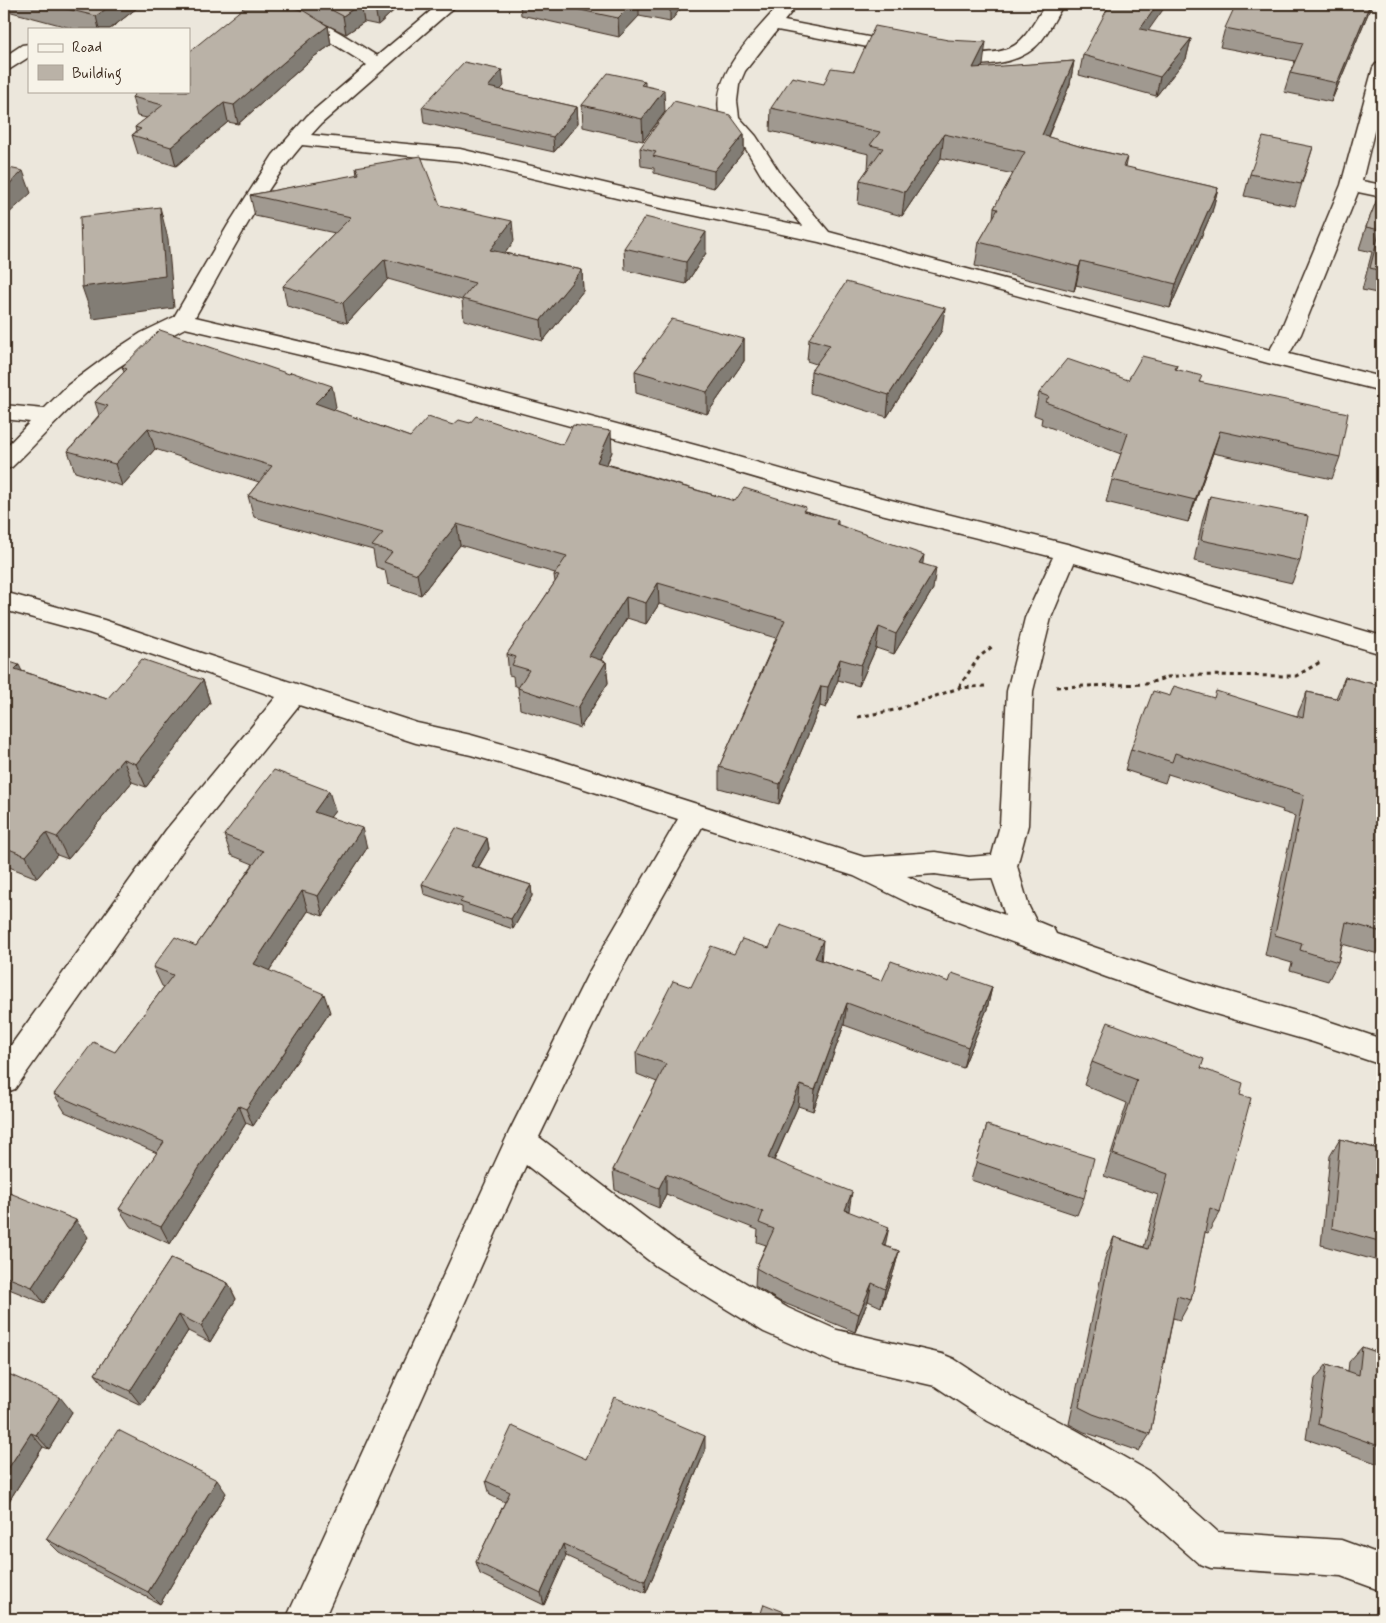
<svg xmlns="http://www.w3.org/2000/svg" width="1386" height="1623" viewBox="0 0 1386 1623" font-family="Mynerve,sans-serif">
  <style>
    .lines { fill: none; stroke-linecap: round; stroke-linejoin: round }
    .street-casing { stroke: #3b2a1e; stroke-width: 3 }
    .path { stroke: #3b2a1e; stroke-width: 3; stroke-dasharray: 4 4; stroke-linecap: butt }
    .street { fill: #f7f3e8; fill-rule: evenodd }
    .wall { fill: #a09990; stroke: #3b2a1e }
    .shaded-wall { fill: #827d75; stroke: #3b2a1e }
    .building { fill: #bab2a7; stroke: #3b2a1e }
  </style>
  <rect width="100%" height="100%" fill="#ece7dc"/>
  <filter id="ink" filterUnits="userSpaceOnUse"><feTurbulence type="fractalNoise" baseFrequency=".02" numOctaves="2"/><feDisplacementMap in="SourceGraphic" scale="10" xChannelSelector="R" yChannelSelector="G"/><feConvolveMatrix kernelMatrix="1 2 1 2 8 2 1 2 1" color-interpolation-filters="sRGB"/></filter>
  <g filter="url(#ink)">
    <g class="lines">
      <g class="street-casing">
        <g id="street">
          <path d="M 246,4 C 296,1 337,31 377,56 L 439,4 L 458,4 L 321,124 L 311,135 L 460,149 L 646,193 L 803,226 C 791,211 777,197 766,182 C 757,170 751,156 742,143 C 736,135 723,127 720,117 C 709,75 756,32 780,4 L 798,4 L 784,21 L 905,44 L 911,45 L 914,49 L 911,53 L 905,54 L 777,30 L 745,71 L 739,85 L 737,101 L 739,117 L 756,136 L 782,176 L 829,232 L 1270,350 L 1279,334 L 1341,185 L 1373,68 L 1376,64 L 1382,63 L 1382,99 L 1362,181 L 1382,185 L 1382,197 L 1358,192 L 1301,334 L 1289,354 L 1382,377 L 1382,391 L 1268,363 L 819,242 L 646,205 L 460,161 L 302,145 C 259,195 228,260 195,317 L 366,357 L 710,449 L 879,497 L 1067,544 L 1382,636 L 1382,654 L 1074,563 L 1051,618 L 1033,691 L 1028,825 L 1017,866 L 1029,907 L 1036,921 L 1053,928 L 1056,934 L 1198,983 L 1313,1016 L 1382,1039 L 1382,1065 L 1313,1042 L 1198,1009 L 1106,977 L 915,906 L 854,876 L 702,827 L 610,990 L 539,1137 L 680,1244 L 788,1308 L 837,1330 L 942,1354 L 954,1359 L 1012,1397 L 1076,1430 L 1152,1473 L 1218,1532 L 1341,1540 L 1382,1555 L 1382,1591 L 1341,1576 L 1211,1568 L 1198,1563 L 1126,1499 L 1052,1454 L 988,1421 L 935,1386 L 835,1363 L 764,1332 L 656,1266 L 526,1165 L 324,1619 L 286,1619 L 509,1132 L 589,972 L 678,819 L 554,779 L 471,755 L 416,743 L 299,705 L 186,846 L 15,1089 L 4,1093 L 4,1055 L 166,830 L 276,697 L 89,633 L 4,610 L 4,592 L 104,620 L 201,653 L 417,723 L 471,735 L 555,759 L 864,857 L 935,852 L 969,857 L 992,855 L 1000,825 L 1007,691 L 1025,618 L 1053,557 L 877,513 L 695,460 L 364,370 L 185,328 C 150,346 111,369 83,396 C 58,419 36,444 12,467 L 4,470 L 4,449 L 30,422 L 4,419 L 4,405 L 44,409 L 68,385 L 118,348 L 141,333 L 174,317 L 228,225 L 273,155 L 307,116 L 367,65 L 308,28 L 249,8 ZM 935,874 L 969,879 L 992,878 L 1005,915 L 935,890 L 907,876 Z"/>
          <path d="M 1046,4 L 1064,4 C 1056,16 1050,30 1041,41 C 1019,68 973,68 942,60 L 939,56 L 942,52 C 952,50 963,53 973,53 C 1021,54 1023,39 1046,4 Z"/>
          <path d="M 29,44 L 29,57 L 10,69 L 4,70 L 4,57 L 22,45 Z"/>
        </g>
      </g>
      <g class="path">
        <path d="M 959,687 L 979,657 L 993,646"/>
        <path d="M 1056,687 L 1146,684 L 1168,677 L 1189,675 L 1296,676 L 1322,661"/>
        <path d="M 858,717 L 895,710 L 959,688 L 985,686"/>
      </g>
      <use href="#street" class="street"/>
    </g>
    <g class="wall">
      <path d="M 4,4 L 142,4 L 110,29 L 75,29 L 4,10 Z"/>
      <path d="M 248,4 L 401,4 L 378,25 L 364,22 L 346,34 L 317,20 L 328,26 L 331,45 L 315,56 L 238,124 L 228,122 L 176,166 L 138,154 L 132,135 L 136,132 L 135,127 L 147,118 L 137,116 L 132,97 L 189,91 Z"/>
      <path d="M 513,4 L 684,4 L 670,22 L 639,16 L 619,37 L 521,15 L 520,6 L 513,5 Z"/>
      <path d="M 1372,4 L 1331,102 L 1284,92 L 1290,73 L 1295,61 L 1220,47 L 1225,28 Z"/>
      <path d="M 1149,31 L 1191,39 L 1186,59 L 1156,96 L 1079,75 L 1083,55 Z"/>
      <path d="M 1074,61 L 1070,84 L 1048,137 L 1082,147 L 1127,157 L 1125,167 L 1218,188 L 1212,212 L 1170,308 L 1076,285 L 1074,291 L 975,266 L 979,242 L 993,218 L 994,208 L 1013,174 L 941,158 L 902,216 L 858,204 L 860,180 L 868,169 L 869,154 L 770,131 L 771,108 L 824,84 L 854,71 L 983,65 L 982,68 Z"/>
      <path d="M 645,81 L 645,86 L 665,112 L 643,141 L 583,127 L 582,105 Z"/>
      <path d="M 504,86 L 500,90 L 577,107 L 578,123 L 554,152 L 424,123 L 422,107 Z"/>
      <path d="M 744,134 L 744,151 L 714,188 L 654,173 L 654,168 L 641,166 L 640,148 Z"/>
      <path d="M 1313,147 L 1295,206 L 1244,196 L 1250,174 Z"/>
      <path d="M 356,167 L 440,205 L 514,241 L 505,253 L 582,270 L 583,291 L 543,341 L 464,320 L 462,300 L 388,279 L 347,323 L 287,306 L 283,286 L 335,233 L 255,216 L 250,195 L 357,175 Z"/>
      <path d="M 1382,187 L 1382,294 L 1362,290 L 1372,252 L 1359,249 L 1366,227 Z"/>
      <path d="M 624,248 L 706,253 L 686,284 L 625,270 Z"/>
      <path d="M 942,330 L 887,417 L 810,393 L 811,371 L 816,364 L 807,361 L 809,339 Z"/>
      <path d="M 744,339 L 744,361 L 707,414 L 636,393 L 635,371 L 644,360 L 644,357 Z"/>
      <path d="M 1177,365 L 1176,369 L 1340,457 L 1332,479 L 1213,453 L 1188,522 L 1106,502 L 1112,480 L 1121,454 L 1041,424 L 1042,418 L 1034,415 L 1039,393 L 1128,380 Z"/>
      <path d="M 122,367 L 336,407 L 334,410 L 410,437 L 453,425 L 470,423 L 563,445 L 612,452 L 607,464 L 735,501 L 805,511 L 838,520 L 838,525 L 923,564 L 933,589 L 894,654 L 876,648 L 859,686 L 838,680 L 826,708 L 820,706 L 779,804 L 719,788 L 719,767 L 776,638 L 659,604 L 646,624 L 627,618 L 601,660 L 606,662 L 608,683 L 580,728 L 520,709 L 518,688 L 518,687 L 514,685 L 513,676 L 509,675 L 507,654 L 555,582 L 554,575 L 555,573 L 460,545 L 421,595 L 388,584 L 385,570 L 376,567 L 373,550 L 254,517 L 248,496 L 259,482 L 155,449 L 122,486 L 75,472 L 68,451 L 99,415 L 95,402 L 124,372 Z"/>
      <path d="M 1210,496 L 1300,561 L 1292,583 L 1194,561 L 1203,518 Z"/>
      <path d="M 4,653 L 10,662 L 22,671 L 107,699 L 203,680 L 210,703 L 146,787 L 132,782 L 68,859 L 57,855 L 37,878 L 4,865 Z"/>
      <path d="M 1345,677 L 1382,686 L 1382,955 L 1342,944 L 1338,962 L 1328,981 L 1290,970 L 1292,963 L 1265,955 L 1295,816 L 1282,812 L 1283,810 L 1168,774 L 1165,783 L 1125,770 L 1131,749 L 1213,698 L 1298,716 L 1298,713 L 1307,692 L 1336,698 Z"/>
      <path d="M 335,811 L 330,817 L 367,848 L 323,916 L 308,911 L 269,971 L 330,1012 L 253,1126 L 246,1123 L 170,1244 L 130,1226 L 119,1209 L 157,1153 L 65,1112 L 54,1094 L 115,1052 L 164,987 L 162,986 L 153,967 L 196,946 L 253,864 L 231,855 L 224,835 Z"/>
      <path d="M 487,838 L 489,849 L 478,868 L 531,885 L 532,896 L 513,929 L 462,912 L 462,907 L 424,894 L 422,884 Z"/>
      <path d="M 769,948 L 821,960 L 882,981 L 949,982 L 992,987 L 987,1009 L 963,1068 L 844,1025 L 813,1111 L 798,1106 L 774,1161 L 849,1212 L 885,1246 L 899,1251 L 894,1270 L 881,1307 L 868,1301 L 855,1332 L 779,1301 L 755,1286 L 756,1268 L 766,1245 L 757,1242 L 758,1230 L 666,1194 L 659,1208 L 615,1190 L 613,1170 L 657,1082 L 637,1074 L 636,1053 L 691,987 L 734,954 Z"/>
      <path d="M 1092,1062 L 1201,1068 L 1240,1095 L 1220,1212 L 1208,1233 L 1205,1232 L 1191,1300 L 1180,1320 L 1173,1318 L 1150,1434 L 1139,1451 L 1084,1432 L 1069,1424 L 1105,1258 L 1114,1237 L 1144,1247 L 1158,1195 L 1104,1176 L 1127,1103 L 1084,1085 Z"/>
      <path d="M 987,1125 L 1084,1198 L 1077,1215 L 971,1180 Z"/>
      <path d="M 1340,1139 L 1382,1150 L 1382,1262 L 1321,1245 L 1330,1156 Z"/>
      <path d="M 4,1202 L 88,1237 L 44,1303 L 4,1287 Z"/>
      <path d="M 171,1258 L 228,1283 L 236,1299 L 210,1342 L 188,1331 L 141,1405 L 107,1389 L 95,1374 Z"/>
      <path d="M 1362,1347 L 1382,1354 L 1382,1465 L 1306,1439 L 1315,1379 L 1327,1364 L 1348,1371 L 1349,1362 Z"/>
      <path d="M 4,1372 L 72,1412 L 49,1449 L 43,1447 L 4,1509 Z"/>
      <path d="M 705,1451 L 646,1593 L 566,1556 L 544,1605 L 480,1574 L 476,1562 L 505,1502 L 490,1495 L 486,1481 L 586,1459 Z"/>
      <path d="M 226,1493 L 160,1604 L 59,1552 L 46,1539 Z"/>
    </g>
    <g class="shaded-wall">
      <path d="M 113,4 L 142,4 L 110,29 L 99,29 L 96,16 Z"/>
      <path d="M 360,4 L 361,4 L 364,22 L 346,34 L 343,16 Z"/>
      <path d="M 378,4 L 401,4 L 378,25 L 375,7 Z"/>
      <path d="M 632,4 L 639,4 L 639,16 L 619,37 L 618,18 Z"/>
      <path d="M 670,4 L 684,4 L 670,22 Z"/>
      <path d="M 1158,4 L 1167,4 L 1136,48 L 1140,29 Z"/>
      <path d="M 1370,4 L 1372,4 L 1331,102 L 1337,83 Z"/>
      <path d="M 328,26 L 331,45 L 315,56 L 238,124 L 234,105 L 312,38 Z"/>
      <path d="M 1191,39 L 1186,59 L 1156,96 L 1160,77 Z"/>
      <path d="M 986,42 L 983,65 L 969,92 L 973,68 Z"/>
      <path d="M 1074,61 L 1070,84 L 1038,159 L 1042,135 Z"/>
      <path d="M 502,70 L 504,86 L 489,102 L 488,87 Z"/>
      <path d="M 664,90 L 665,112 L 643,141 L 642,119 Z"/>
      <path d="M 224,103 L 228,122 L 176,166 L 171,147 Z"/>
      <path d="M 577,107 L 578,123 L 554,152 L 553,137 Z"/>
      <path d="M 744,134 L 744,151 L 714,188 L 714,171 Z"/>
      <path d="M 944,134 L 941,158 L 902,216 L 905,192 Z"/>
      <path d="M 23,171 L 31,193 L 4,218 L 4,189 Z"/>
      <path d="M 1218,188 L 1212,212 L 1170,308 L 1176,284 Z"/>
      <path d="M 160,207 L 168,239 L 174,308 L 93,319 L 82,287 Z"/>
      <path d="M 512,221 L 514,241 L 492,270 L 490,250 Z"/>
      <path d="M 706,232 L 706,253 L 686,284 L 686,262 Z"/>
      <path d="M 385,259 L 388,279 L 347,323 L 343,303 Z"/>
      <path d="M 1081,261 L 1076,285 L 1074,291 L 1079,267 Z"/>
      <path d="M 582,270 L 583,291 L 543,341 L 541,320 Z"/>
      <path d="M 945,308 L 942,330 L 887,417 L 889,395 Z"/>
      <path d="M 744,339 L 744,361 L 707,414 L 707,392 Z"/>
      <path d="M 332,386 L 336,407 L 320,425 L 315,403 Z"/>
      <path d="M 148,428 L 155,449 L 122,486 L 115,464 Z"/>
      <path d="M 611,431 L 612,452 L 598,483 L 597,462 Z"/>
      <path d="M 1220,431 L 1213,453 L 1188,522 L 1195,500 Z"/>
      <path d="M 457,524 L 460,545 L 421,595 L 417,574 Z"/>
      <path d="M 924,555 L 921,577 L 919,563 Z"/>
      <path d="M 936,568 L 933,589 L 894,654 L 896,634 Z"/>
      <path d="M 658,583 L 659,604 L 646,624 L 646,603 Z"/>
      <path d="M 626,597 L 627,618 L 590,677 L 589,656 Z"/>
      <path d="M 879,627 L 876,648 L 859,686 L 861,665 Z"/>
      <path d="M 6,654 L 17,677 L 4,663 L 4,657 Z"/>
      <path d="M 840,659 L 838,680 L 826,708 L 828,687 Z"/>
      <path d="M 606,662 L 608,683 L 580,728 L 578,708 Z"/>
      <path d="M 19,665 L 30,688 L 15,669 Z"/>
      <path d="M 203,680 L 210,703 L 146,787 L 136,764 Z"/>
      <path d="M 821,686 L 820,706 L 779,804 L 780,784 Z"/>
      <path d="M 123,759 L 132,782 L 68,859 L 57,837 Z"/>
      <path d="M 329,791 L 335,811 L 319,832 L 314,812 Z"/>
      <path d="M 362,828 L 367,848 L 323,916 L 318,896 Z"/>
      <path d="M 46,833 L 57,855 L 37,878 L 26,856 Z"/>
      <path d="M 487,838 L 489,849 L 473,876 L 471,866 Z"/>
      <path d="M 531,885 L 532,896 L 513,929 L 511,919 Z"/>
      <path d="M 302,891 L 308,911 L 261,983 L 254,964 Z"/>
      <path d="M 823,940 L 821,962 L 815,958 Z"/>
      <path d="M 992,987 L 987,1009 L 963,1068 L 968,1047 Z"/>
      <path d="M 324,994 L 330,1012 L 253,1126 L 246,1109 Z"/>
      <path d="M 847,1003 L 844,1025 L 813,1111 L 815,1090 Z"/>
      <path d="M 800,1085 L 798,1106 L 766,1178 L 768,1158 Z"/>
      <path d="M 239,1106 L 246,1123 L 170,1244 L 161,1227 Z"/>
      <path d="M 666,1174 L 666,1194 L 659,1208 L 659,1188 Z"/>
      <path d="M 852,1192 L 849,1211 L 845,1210 Z"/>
      <path d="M 76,1220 L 88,1237 L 44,1303 L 32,1287 Z"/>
      <path d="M 889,1227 L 885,1246 L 882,1245 Z"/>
      <path d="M 899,1251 L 894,1270 L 881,1307 L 885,1289 Z"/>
      <path d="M 228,1283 L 236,1299 L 210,1342 L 201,1326 Z"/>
      <path d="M 872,1283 L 868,1301 L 855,1332 L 859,1314 Z"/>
      <path d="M 179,1315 L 188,1331 L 141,1405 L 130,1391 Z"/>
      <path d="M 60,1397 L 72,1412 L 49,1449 L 36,1435 Z"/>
      <path d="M 31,1433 L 43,1447 L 4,1509 L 4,1475 Z"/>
      <path d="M 705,1436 L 705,1451 L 646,1593 L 645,1581 Z"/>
      <path d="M 217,1480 L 226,1493 L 160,1604 L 148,1592 Z"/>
      <path d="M 563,1544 L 566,1556 L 544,1605 L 541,1593 Z"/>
    </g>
    <g class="building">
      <path d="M 46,4 L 113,4 L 96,16 Z"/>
      <path d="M 248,4 L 281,4 L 304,11 L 328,26 L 312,38 L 234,105 L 224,103 L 171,147 L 132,135 L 141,129 L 135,127 L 163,105 L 132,97 L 138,91 L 189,91 L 189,52 Z"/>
      <path d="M 320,4 L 360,4 L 343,16 Z"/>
      <path d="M 363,4 L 378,4 L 375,7 Z"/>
      <path d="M 552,4 L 632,4 L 618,18 Z"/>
      <path d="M 1110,4 L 1158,4 L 1140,29 L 1191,39 L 1160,77 L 1083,55 Z"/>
      <path d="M 1236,4 L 1370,4 L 1337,83 L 1290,73 L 1303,43 L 1225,28 Z"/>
      <path d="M 875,26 L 948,40 L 986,42 L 973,68 L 1074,61 L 1042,135 L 1082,147 L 1127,157 L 1123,166 L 1218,188 L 1176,284 L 1081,261 L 1079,267 L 979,242 L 998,209 L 994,208 L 1025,152 L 944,134 L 905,192 L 860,180 L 883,148 L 870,145 L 880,132 L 771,108 L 792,77 L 824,84 L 831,68 L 854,71 Z"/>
      <path d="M 464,62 L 502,70 L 488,87 L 577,107 L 553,137 L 422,107 Z"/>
      <path d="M 608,73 L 645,81 L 641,85 L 664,90 L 642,119 L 582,105 Z"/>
      <path d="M 674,101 L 730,115 L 744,134 L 714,171 L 653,156 L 656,152 L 640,148 Z"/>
      <path d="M 1263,137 L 1313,147 L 1301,184 L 1250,174 Z"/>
      <path d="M 421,156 L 440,205 L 512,221 L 490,250 L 582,270 L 541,320 L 462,299 L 475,283 L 385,259 L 343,303 L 283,286 L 351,217 L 250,195 L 359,174 L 356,167 Z"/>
      <path d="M 4,167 L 23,171 L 4,189 Z"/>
      <path d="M 1382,187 L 1382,271 L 1370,268 L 1380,230 L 1366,227 Z"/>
      <path d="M 160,207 L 165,276 L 82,287 L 80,217 Z"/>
      <path d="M 645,217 L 706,232 L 686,262 L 624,248 Z"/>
      <path d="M 846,282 L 945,308 L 889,395 L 811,371 L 830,345 L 809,339 Z"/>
      <path d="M 672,319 L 744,339 L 707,392 L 635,371 L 646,357 L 644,357 Z"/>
      <path d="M 160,330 L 289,374 L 291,372 L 332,386 L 315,403 L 410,437 L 428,417 L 453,425 L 459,420 L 470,423 L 476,416 L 563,445 L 573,425 L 611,431 L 597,462 L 735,501 L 744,488 L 806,507 L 803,511 L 838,520 L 836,524 L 924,555 L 919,563 L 936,568 L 896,634 L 879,627 L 861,665 L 840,659 L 828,687 L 821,686 L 780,784 L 719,767 L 785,620 L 658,583 L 646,603 L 626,597 L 589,656 L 606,662 L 578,708 L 518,688 L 529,670 L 512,665 L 516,657 L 507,654 L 559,576 L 554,575 L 567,556 L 457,524 L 417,574 L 384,562 L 392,552 L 372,546 L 383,533 L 248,496 L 272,466 L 148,428 L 115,464 L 68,451 L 108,406 L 95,402 L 127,369 L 122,367 Z"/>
      <path d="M 1142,356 L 1177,365 L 1175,369 L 1202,376 L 1199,382 L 1348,413 L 1340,457 L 1220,431 L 1195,500 L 1112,480 L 1128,433 L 1045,402 L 1049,397 L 1039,393 L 1067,359 L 1128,380 Z"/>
      <path d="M 1210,496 L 1308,516 L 1300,561 L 1201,540 Z"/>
      <path d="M 142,659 L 203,680 L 136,764 L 123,759 L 57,837 L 46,833 L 26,856 L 4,847 L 4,660 L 19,665 L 15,669 L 107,699 Z"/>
      <path d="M 1345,677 L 1382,686 L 1382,932 L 1346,922 L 1338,962 L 1300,950 L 1302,943 L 1275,935 L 1304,795 L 1291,791 L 1292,790 L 1175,753 L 1172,762 L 1131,749 L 1153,691 L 1170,696 L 1174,686 L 1214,698 L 1216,691 L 1303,718 L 1307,692 L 1339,699 Z"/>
      <path d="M 274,770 L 329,791 L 314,812 L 362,828 L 318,896 L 302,891 L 254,964 L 324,994 L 246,1109 L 239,1106 L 161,1227 L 119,1209 L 164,1142 L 54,1094 L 93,1042 L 115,1052 L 173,975 L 153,967 L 175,937 L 196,946 L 263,851 L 224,835 Z"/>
      <path d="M 456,828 L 487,838 L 471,866 L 531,885 L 511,919 L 460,902 L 463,898 L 422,884 Z"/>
      <path d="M 780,925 L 823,940 L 815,958 L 882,981 L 891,961 L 949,982 L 952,973 L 992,987 L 968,1047 L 847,1003 L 815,1090 L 800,1085 L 768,1158 L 852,1192 L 845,1210 L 889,1227 L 882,1245 L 899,1251 L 885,1289 L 872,1283 L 859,1314 L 781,1282 L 756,1268 L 774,1229 L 759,1223 L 763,1212 L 666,1174 L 659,1188 L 613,1170 L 666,1064 L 636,1053 L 673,981 L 691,987 L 711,946 L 734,954 L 742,939 L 769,948 Z"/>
      <path d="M 1108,1022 L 1204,1059 L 1201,1068 L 1243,1083 L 1240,1095 L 1251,1098 L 1220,1212 L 1210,1208 L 1191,1300 L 1177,1296 L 1150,1434 L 1093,1414 L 1079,1407 L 1114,1237 L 1148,1249 L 1168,1174 L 1113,1154 L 1137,1080 L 1092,1062 Z"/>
      <path d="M 987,1125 L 1094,1158 L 1084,1198 L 976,1162 Z"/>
      <path d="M 1340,1139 L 1382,1150 L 1382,1242 L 1332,1228 Z"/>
      <path d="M 10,1193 L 76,1220 L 32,1287 L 4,1276 L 4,1202 Z"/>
      <path d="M 171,1258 L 228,1283 L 201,1326 L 179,1315 L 130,1391 L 95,1374 Z"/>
      <path d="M 1362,1347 L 1382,1354 L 1382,1447 L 1318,1424 L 1327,1364 L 1359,1375 Z"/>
      <path d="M 4,1372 L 60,1397 L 36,1435 L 31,1433 L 4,1475 Z"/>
      <path d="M 614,1397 L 705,1436 L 645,1581 L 563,1544 L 541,1593 L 476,1562 L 510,1492 L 486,1481 L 512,1426 L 586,1459 Z"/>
      <path d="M 118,1430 L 217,1480 L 148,1592 L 46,1539 Z"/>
      <path d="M 764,1604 L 802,1619 L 759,1619 Z"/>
    </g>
  </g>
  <rect width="1386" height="1623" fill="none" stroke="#f7f3e8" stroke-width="20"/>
  <rect x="10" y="10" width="1366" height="1603" fill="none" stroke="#3b2a1e" stroke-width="2" filter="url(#ink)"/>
  <rect x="28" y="28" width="162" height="65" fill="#f7f3e8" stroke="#aca397"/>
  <rect x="38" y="44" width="25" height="8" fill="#f7f3e8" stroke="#aca397"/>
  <text x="72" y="52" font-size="15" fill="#3b2a1e">Road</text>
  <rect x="38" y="65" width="25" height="15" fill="#bab2a7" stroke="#aca397"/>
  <text x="72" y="78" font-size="15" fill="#3b2a1e">Building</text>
</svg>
